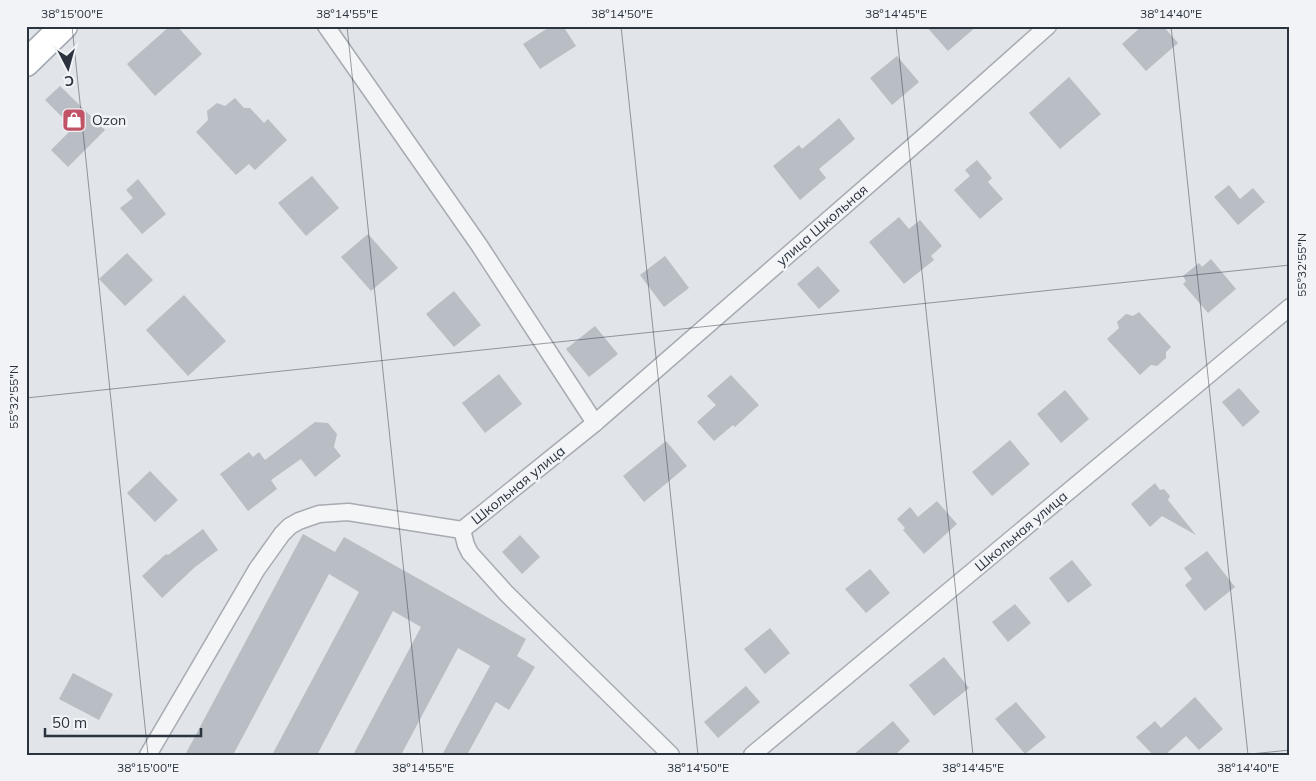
<svg xmlns="http://www.w3.org/2000/svg" width="1316" height="781" viewBox="0 0 1316 781" font-family="Mulish,sans-serif">
  <style>
    .building { fill: #b9bec5 }
    .lines { fill: none; stroke-linecap: round; stroke-linejoin: round }
    .minor-casing { stroke: #a7abb2; stroke-width: 19 }
    .primary-casing { stroke: #a2a9b3; stroke-width: 29 }
    .minor { stroke: #f4f5f7; stroke-width: 16 }
    .primary { stroke: #fff; stroke-width: 26 }
    .ticks { fill: none; stroke: #2b333e; stroke-width: 1; stroke-opacity: 0.45 }
    .labels { text-anchor: middle; dominant-baseline: central; stroke-width: 5; stroke-linejoin: round; paint-order: stroke }
    .poi-label { font-size: 14px; fill: #2b333e; stroke: #f1f3f6; text-anchor: start }
    .street-label { font-size: 14px; fill: #2b333e; stroke: #f1f3f6 }
    .neatline { fill: none; stroke: #2b333e; stroke-width: 2 }
    .ticks-label { font-size: 12px; text-anchor: middle; fill: #2b333e }
  </style>
  <rect width="100%" height="100%" fill="#e1e4e8"/>
  <g class="building">
    <path d="M 170,26 L 177,26 L 202,54 L 155,96 L 127,64 Z"/>
    <path d="M 551,26 L 563,26 L 576,46 L 540,69 L 523,44 Z"/>
    <path d="M 926,26 L 977,26 L 948,51 Z"/>
    <path d="M 1142,26 L 1163,26 L 1178,43 L 1146,71 L 1122,44 Z"/>
    <path d="M 897,56 L 919,82 L 892,105 L 870,78 Z"/>
    <path d="M 1069,77 L 1101,114 L 1060,149 L 1029,113 Z"/>
    <path d="M 60,86 L 105,130 L 68,167 L 51,150 L 73,128 L 45,100 Z"/>
    <path d="M 235,98 L 244,108 L 250,108 L 264,123 L 268,119 L 287,140 L 255,170 L 249,164 L 236,175 L 196,132 L 208,120 L 207,111 L 217,103 L 225,106 Z"/>
    <path d="M 839,118 L 855,139 L 819,169 L 826,178 L 800,200 L 773,166 L 799,145 L 802,149 Z"/>
    <path d="M 977,160 L 992,178 L 988,182 L 1003,199 L 980,219 L 954,190 L 970,176 L 965,170 Z"/>
    <path d="M 312,176 L 339,208 L 306,236 L 278,203 Z"/>
    <path d="M 138,179 L 166,214 L 142,234 L 120,208 L 133,198 L 126,190 Z"/>
    <path d="M 1229,185 L 1240,199 L 1253,188 L 1265,202 L 1238,225 L 1214,197 Z"/>
    <path d="M 899,217 L 909,229 L 920,220 L 942,246 L 931,256 L 934,260 L 904,284 L 869,242 Z"/>
    <path d="M 368,234 L 398,268 L 371,291 L 341,257 Z"/>
    <path d="M 127,253 L 153,280 L 125,306 L 99,279 Z"/>
    <path d="M 665,256 L 689,288 L 664,307 L 640,275 Z"/>
    <path d="M 1211,259 L 1236,289 L 1208,313 L 1183,284 L 1186,281 L 1183,276 L 1199,263 L 1202,267 Z"/>
    <path d="M 818,266 L 840,291 L 819,309 L 797,284 Z"/>
    <path d="M 454,291 L 481,325 L 454,347 L 426,314 Z"/>
    <path d="M 184,295 L 226,341 L 188,376 L 146,330 Z"/>
    <path d="M 1139,312 L 1171,347 L 1166,352 L 1166,358 L 1157,366 L 1151,365 L 1140,375 L 1107,339 L 1119,328 L 1117,322 L 1126,314 L 1133,316 Z"/>
    <path d="M 595,326 L 618,354 L 589,377 L 566,349 Z"/>
    <path d="M 499,374 L 522,404 L 485,433 L 462,403 Z"/>
    <path d="M 731,375 L 759,405 L 735,427 L 733,425 L 714,441 L 697,422 L 716,405 L 707,396 Z"/>
    <path d="M 1239,388 L 1260,412 L 1243,427 L 1222,402 Z"/>
    <path d="M 1065,390 L 1089,419 L 1061,443 L 1037,414 Z"/>
    <path d="M 315,422 L 328,423 L 337,434 L 334,447 L 341,456 L 315,477 L 301,459 L 271,480 L 277,489 L 248,511 L 220,474 L 249,452 L 253,457 L 259,452 L 265,460 Z"/>
    <path d="M 1010,440 L 1030,464 L 992,496 L 972,472 Z"/>
    <path d="M 666,441 L 687,466 L 644,502 L 623,476 Z"/>
    <path d="M 150,471 L 178,500 L 155,522 L 127,493 Z"/>
    <path d="M 1155,483 L 1160,490 L 1164,489 L 1170,496 L 1168,500 L 1196,535 L 1162,516 L 1150,527 L 1131,504 Z"/>
    <path d="M 937,501 L 957,524 L 924,554 L 903,530 L 905,528 L 897,519 L 910,507 L 918,517 Z"/>
    <path d="M 203,529 L 218,550 L 195,567 L 162,598 L 142,576 L 166,554 L 168,555 Z"/>
    <path d="M 303,534 L 335,552 L 344,537 L 526,639 L 517,656 L 535,667 L 509,710 L 496,702 L 467,755 L 442,755 L 490,666 L 458,648 L 401,755 L 353,755 L 421,627 L 393,611 L 317,755 L 272,755 L 359,592 L 329,574 L 233,755 L 185,755 Z"/>
    <path d="M 520,535 L 540,557 L 522,574 L 502,552 Z"/>
    <path d="M 1207,551 L 1235,587 L 1205,611 L 1185,585 L 1192,579 L 1184,568 Z"/>
    <path d="M 1072,560 L 1092,585 L 1068,603 L 1049,578 Z"/>
    <path d="M 870,569 L 890,593 L 866,613 L 845,589 Z"/>
    <path d="M 1015,604 L 1031,623 L 1008,642 L 992,622 Z"/>
    <path d="M 770,628 L 790,653 L 765,674 L 744,649 Z"/>
    <path d="M 944,657 L 969,688 L 934,716 L 909,685 Z"/>
    <path d="M 73,673 L 113,694 L 99,720 L 59,699 Z"/>
    <path d="M 746,686 L 760,702 L 718,738 L 704,722 Z"/>
    <path d="M 1195,697 L 1223,729 L 1199,750 L 1186,736 L 1165,755 L 1153,755 L 1136,737 L 1155,721 L 1161,728 Z"/>
    <path d="M 1016,702 L 1046,737 L 1025,754 L 995,719 Z"/>
    <path d="M 893,721 L 910,741 L 895,755 L 853,755 Z"/>
  </g>
  <g class="lines">
    <g class="minor-casing">
      <g id="minor">
        <path d="M 326,26 L 479,245 L 595,423"/>
        <path d="M 462,530 L 595,423 L 928,133 L 1048,26"/>
        <path d="M 462,530 L 466,545 L 470,553 L 506,593 L 671,755"/>
        <path d="M 148,755 L 257,569 L 282,534 L 290,526 L 299,521 L 319,514 L 348,512 L 462,530"/>
        <path d="M 752,755 L 1290,307"/>
      </g>
    </g>
    <g class="primary-casing">
      <path id="primary" d="M 26,63 L 64,26"/>
    </g>
    <use href="#minor" class="minor"/>
    <use href="#primary" class="primary"/>
  </g>
  <path class="ticks" d="M 72,26 L 148,755M 347,26 L 423,755M 621,26 L 698,755M 896,26 L 973,755M 1171,26 L 1248,755M 26,398 L 1290,265M 1241,755 L 1290,750"/>
  <defs>
    <g id="shop-square" transform="scale(1.25)"><rect x="-9" y="-9" width="18" height="18" rx="4" fill="#c15367" stroke="#f1f3f6"/><path d="M-5-2.5h2.3a2.7 3.5 0 0 1 5.4 0H5L5.5 6h-11ZM-1.5-2.5h3a1.5 2.3 0 0 0-3 0Z" fill="#fff"/></g>
  </defs>
  <g fill-rule="evenodd">
    <use href="#shop-square" x="74" y="120"/>
  </g>
  <g class="labels">
    <g class="poi-label">
      <text x="92" y="120">Ozon</text>
    </g>
    <g class="street-label">
      <text transform="translate(822 225) rotate(-41)">улица Школьная</text>
      <text transform="translate(518 485) rotate(-39)">Школьная улица</text>
      <text transform="translate(1021 531) rotate(-40)">Школьная улица</text>
    </g>
  </g>
  <rect width="1316" height="781" fill="none" stroke="#f1f3f6" stroke-width="55"/>
  <g transform="translate(68 68) rotate(174)" stroke="#f1f3f6" stroke-width="4" paint-order="stroke">
  <path d="M0-4L9 19L0 12L-9 19Z" fill="#2b333e"/>
  <text y="-8" font-size="14" font-weight="bold" text-anchor="middle" fill="#2b333e">С</text>
  </g>
  <path d="M45 728v8h156v-8" fill="none" stroke="#2b333e" stroke-width="2.5"/>
  <text x="52" y="728" font-size="15" fill="#2b333e" stroke="#f1f3f6" stroke-width="4" paint-order="stroke">50 m</text>
  <rect x="28" y="28" width="1260" height="726" class="neatline"/>
  <g class="ticks-label">
    <text x="72" y="18">38°15'00"E</text>
    <text x="347" y="18">38°14'55"E</text>
    <text x="622" y="18">38°14'50"E</text>
    <text x="896" y="18">38°14'45"E</text>
    <text x="1171" y="18">38°14'40"E</text>
    <text transform="translate(1302 265) rotate(-90)" y="4">55°32'55"N</text>
    <text transform="translate(14 397) rotate(-90)" y="4">55°32'55"N</text>
    <text x="148" y="772">38°15'00"E</text>
    <text x="423" y="772">38°14'55"E</text>
    <text x="698" y="772">38°14'50"E</text>
    <text x="973" y="772">38°14'45"E</text>
    <text x="1248" y="772">38°14'40"E</text>
  </g>
</svg>
